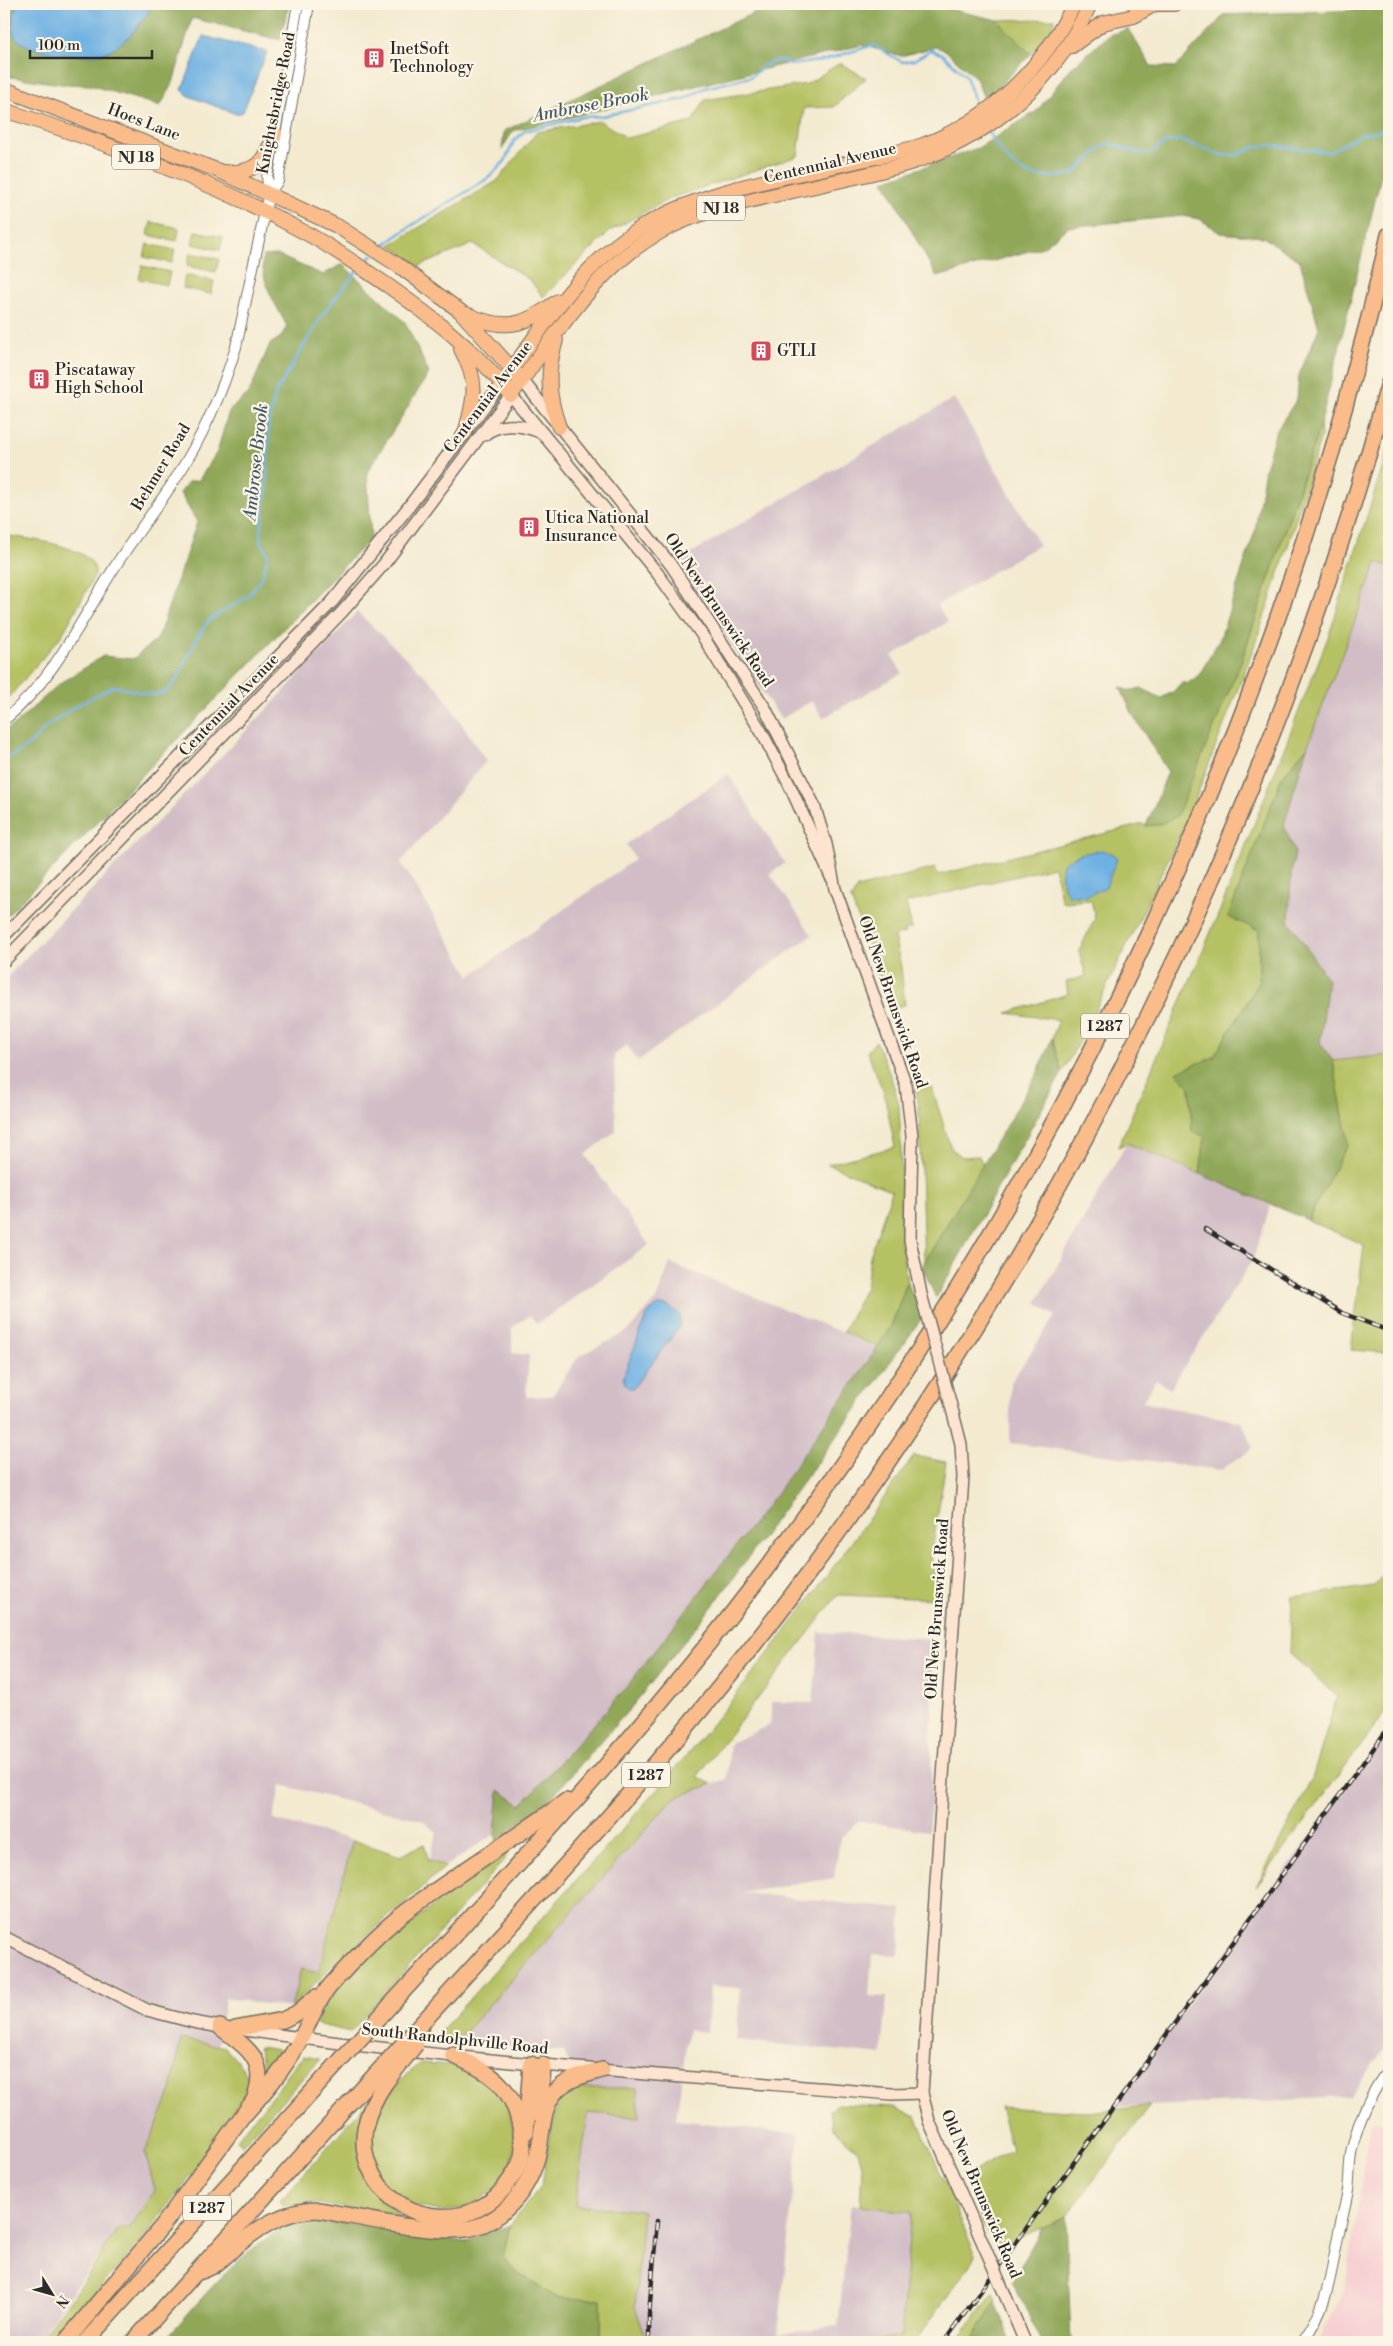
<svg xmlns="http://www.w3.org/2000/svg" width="1393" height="2346" viewBox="0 0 1393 2346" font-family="'Libre Bodoni',serif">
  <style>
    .built { fill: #f7cfd1 }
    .industrial { fill: #d2bdc6 }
    .green { fill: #b5c163; stroke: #707647 }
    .forest { fill: #90a759; stroke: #5e6942 }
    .water { fill: #6eb1e3; stroke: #4c6e87 }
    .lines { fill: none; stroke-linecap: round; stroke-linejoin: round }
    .stream { stroke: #6eb1e3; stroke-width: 2.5 }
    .tertiary-casing { stroke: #716e65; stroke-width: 12 }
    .secondary-casing { stroke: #716e65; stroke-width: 14 }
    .trunk-casing { stroke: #716e65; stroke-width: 16 }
    .motorway-casing { stroke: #716e65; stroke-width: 18 }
    .tertiary { stroke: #fff; stroke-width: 10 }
    .secondary { stroke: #fde4d0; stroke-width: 11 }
    .trunk { stroke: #f9bc8a; stroke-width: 14 }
    .motorway { stroke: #f9bc8a; stroke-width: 15 }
    .rail-casing { stroke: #2b2b2b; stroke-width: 4.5 }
    .rail { stroke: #fcf5e5; stroke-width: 2.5; stroke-dasharray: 8; stroke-linecap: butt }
    .secondary-bridge-casing { stroke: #716e65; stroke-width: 14; stroke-linecap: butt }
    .motorway-bridge-casing { stroke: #716e65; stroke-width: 18; stroke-linecap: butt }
    .secondary-bridge { stroke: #fde4d0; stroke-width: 11 }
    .motorway-bridge { stroke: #f9bc8a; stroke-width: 15 }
    .labels { text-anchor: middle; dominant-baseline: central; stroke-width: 4.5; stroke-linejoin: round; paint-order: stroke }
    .shield { fill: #fcf5e5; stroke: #6a6863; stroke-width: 1 }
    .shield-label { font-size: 15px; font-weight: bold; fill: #2b2b2b }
    .poi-label { font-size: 16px; fill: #2b2b2b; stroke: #fcf5e5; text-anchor: start }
    .street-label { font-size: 16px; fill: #2b2b2b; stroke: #fcf5e5 }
    .water-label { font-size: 18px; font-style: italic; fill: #425a6b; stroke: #fcf5e5 }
  </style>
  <rect width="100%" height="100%" fill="#fcf5e5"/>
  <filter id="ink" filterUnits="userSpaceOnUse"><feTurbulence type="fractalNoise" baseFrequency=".02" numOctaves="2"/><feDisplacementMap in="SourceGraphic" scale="10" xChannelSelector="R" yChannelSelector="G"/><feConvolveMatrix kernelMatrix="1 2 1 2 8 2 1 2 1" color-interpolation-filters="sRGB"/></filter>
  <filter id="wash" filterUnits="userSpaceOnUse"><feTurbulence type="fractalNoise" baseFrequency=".0096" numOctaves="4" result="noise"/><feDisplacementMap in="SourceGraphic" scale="20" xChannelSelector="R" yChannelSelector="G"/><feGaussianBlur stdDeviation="1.12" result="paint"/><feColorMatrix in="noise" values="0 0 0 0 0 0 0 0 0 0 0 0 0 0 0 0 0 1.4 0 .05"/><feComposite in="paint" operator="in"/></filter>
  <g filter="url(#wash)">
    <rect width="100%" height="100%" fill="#f3ead0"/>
    <path class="built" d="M 1371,2121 L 1389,2122 L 1389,2342 L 1318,2342 L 1345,2289 Z"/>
    <g class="industrial">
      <path d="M 954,398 L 1039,545 L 937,605 L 948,622 L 892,656 L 902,673 L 823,718 L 812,701 L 781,719 L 676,562 Z"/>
      <path d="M 1377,561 L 1389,566 L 1389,1055 L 1333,1061 L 1320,1043 L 1328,980 L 1289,921 L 1291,875 L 1295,853 L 1284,825 L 1307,747 Z"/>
      <path d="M 357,612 L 439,689 L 486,761 L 401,862 L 470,976 L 635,859 L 626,844 L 728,774 L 785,863 L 770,874 L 812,935 L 638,1061 L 627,1045 L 614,1055 L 616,1131 L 585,1155 L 649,1245 L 537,1324 L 530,1315 L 512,1328 L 512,1353 L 529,1355 L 526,1397 L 552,1396 L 578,1357 L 628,1331 L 656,1300 L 670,1263 L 878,1347 L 774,1497 L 621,1694 L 520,1805 L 499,1790 L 495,1834 L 447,1865 L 429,1861 L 437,1832 L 421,1820 L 281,1785 L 273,1820 L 353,1840 L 317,1973 L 291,2008 L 225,1998 L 218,2045 L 181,2039 L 171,2091 L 145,2153 L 155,2189 L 130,2228 L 118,2229 L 36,2342 L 4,2342 L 4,980 L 272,704 Z"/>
      <path d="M 1127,1143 L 1271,1204 L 1253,1259 L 1170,1389 L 1156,1380 L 1142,1402 L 1242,1422 L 1253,1448 L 1221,1470 L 1010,1443 L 1010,1384 L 1055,1316 L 1036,1303 Z"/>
      <path d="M 819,1632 L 932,1639 L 931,1803 L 928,1831 L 859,1821 L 840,1838 L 834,1878 L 742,1893 L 902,1909 L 899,1955 L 872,1954 L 869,1996 L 887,1997 L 882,2055 L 736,2040 L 741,1988 L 710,1986 L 707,2032 L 688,2030 L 676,2120 L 799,2134 L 778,2334 L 838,2326 L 851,2204 L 911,2212 L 901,2337 L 845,2342 L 647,2342 L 635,2307 L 643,2212 L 575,2206 L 588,2113 L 564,2052 L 456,2042 L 674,1798 L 727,1779 L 730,1743 L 770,1725 L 772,1702 L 813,1703 Z"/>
      <path d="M 1389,1729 L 1389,2042 L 1350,2097 L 1150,2106 L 1114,2106 Z"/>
    </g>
    <g class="green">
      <path d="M 1055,19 L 1051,30 L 1031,54 L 997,20 Z"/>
      <path d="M 840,63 L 866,78 L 834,107 L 804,108 L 798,156 L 671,198 L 610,231 L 543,297 L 530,280 L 473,244 L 419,266 L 390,245 L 497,181 L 537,132 L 600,121 L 627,138 L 692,122 L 705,100 L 807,84 Z"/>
      <path d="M 151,222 L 179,228 L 177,241 L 148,235 Z"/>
      <path d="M 195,231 L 223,237 L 220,250 L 192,244 Z"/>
      <path d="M 147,244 L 175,250 L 172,263 L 144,257 Z"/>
      <path d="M 190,253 L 219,259 L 216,272 L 187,266 Z"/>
      <path d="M 142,266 L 170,272 L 167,285 L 139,279 Z"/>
      <path d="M 185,275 L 214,281 L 211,294 L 183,288 Z"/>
      <path d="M 1320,426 L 1321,436 L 1286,552 L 1254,647 L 1187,821 L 1086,1029 L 1062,1073 L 1052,1038 L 1059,1020 L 1007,1013 L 1068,994 L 1066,982 L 1086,976 L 1079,951 L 1095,918 L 1091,900 L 1062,902 L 1054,867 L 906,903 L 912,928 L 905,930 L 906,933 L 894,936 L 901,967 L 905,1005 L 890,1008 L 851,899 L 857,888 L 935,868 L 938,875 L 1143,824 L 1146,826 L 1241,662 Z"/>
      <path d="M 1389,447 L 1389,566 L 1377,562 L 1307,747 L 1282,777 L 1228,917 L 1259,930 L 1259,982 L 1214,1057 L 1190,1087 L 1192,1132 L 1205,1136 L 1200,1174 L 1127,1143 L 1118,1147 L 1219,913 L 1329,635 Z"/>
      <path d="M 4,535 C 25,539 99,545 95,575 L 62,635 L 4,703 Z"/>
      <path d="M 876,1041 L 891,1077 L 899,1104 L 901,1145 L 901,1243 L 907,1282 L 892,1324 L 878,1347 L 843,1332 L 866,1287 L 870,1256 L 892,1191 L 828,1164 L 895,1147 L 884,1093 L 867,1052 Z"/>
      <path d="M 1389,1055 L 1389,1353 L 1351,1350 L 1364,1245 L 1308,1220 L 1348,1143 L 1333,1061 Z"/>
      <path d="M 912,1064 L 924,1082 L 932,1088 L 951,1148 L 962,1157 L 979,1156 L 983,1165 L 924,1264 L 919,1108 Z"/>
      <path d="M 914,1456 L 946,1462 L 931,1557 L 939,1599 L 838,1595 L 697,1777 L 712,1784 L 674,1798 L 456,2042 L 433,2040 C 509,1953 588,1869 664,1782 C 753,1679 834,1567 914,1456 Z"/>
      <path d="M 1389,1570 L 1389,1707 L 1256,1887 L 1312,1779 L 1337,1696 L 1290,1654 L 1292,1597 L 1374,1586 Z"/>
      <path d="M 353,1840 L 400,1856 L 424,1844 L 429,1861 L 446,1866 L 329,1969 L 291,2008 L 301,1969 L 318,1973 Z"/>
      <path d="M 507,1853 L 505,1859 L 350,2032 L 316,2024 L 331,1995 L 393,1935 Z"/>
      <path d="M 181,2039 L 225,2047 C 236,2062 255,2076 250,2096 L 143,2239 L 52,2342 L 37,2342 L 78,2290 L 118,2228 L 130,2228 L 155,2190 L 145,2153 L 171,2091 Z"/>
      <path d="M 258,2047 L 285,2051 L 264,2086 L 262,2058 Z"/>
      <path d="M 303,2056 L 320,2059 L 242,2145 L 236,2140 L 279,2088 L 288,2073 Z"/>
      <path d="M 421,2063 L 451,2065 L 477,2073 L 491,2081 L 510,2110 L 515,2146 L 511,2167 L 493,2191 L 471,2206 L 446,2212 L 413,2206 L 381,2181 L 369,2143 L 377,2108 L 402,2079 Z"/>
      <path d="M 571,2088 L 637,2088 L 640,2117 L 588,2113 L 575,2205 L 643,2211 L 635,2307 L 647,2342 L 601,2342 L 601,2299 L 557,2298 L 516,2272 L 503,2257 L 510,2225 L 542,2185 L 550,2133 L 558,2102 Z"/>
      <path d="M 368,2101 L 363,2114 L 383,2197 L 381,2200 L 401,2216 L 358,2207 L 357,2210 L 313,2203 L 283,2205 L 280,2201 Z"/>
      <path d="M 837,2104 L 893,2107 L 916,2116 L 976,2256 L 915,2342 L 845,2342 L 901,2337 L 911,2212 L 860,2206 L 862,2166 L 858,2151 L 832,2128 L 830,2111 Z"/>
      <path d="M 1150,2106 L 1066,2217 L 1000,2246 L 983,2225 L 968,2174 L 1012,2150 L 1000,2107 L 1086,2112 Z"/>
      <path d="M 993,2293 L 996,2302 L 971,2342 L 956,2342 Z"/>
    </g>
    <g class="forest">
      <path d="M 4,4 L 17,4 L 15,10 L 79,56 L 106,53 L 134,32 L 154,4 L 289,4 L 280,40 L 192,18 L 172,86 L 160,106 L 90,85 L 61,84 L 4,76 Z"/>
      <path d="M 764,4 L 928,4 L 997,20 L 1031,54 L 985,101 L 976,78 L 945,50 L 935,47 L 901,56 L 862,45 L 513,131 L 502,149 L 504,131 L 760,10 Z"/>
      <path d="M 1389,9 L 1388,147 L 1320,426 L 1241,662 L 1177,816 L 1158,825 L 1146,826 L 1168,772 L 1133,715 L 1120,687 L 1129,691 L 1141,688 L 1161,698 L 1173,692 L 1182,682 L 1187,684 L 1199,675 L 1220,639 L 1255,531 L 1265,468 L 1276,431 L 1297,399 L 1299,375 L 1319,328 L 1300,261 L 1263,237 L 1220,233 L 1200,219 L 1182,216 L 1068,227 L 1043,247 L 937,277 L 884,181 L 978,148 L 1037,111 L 1070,69 L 1109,35 L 1128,29 L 1151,66 L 1176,67 L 1224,15 Z"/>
      <path d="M 277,255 L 323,275 L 342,264 L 405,322 L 429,373 L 367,472 L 371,538 L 4,919 L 4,731 L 14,725 L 58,685 L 103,656 L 133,659 L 158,638 L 197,522 L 180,493 L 188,482 L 199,480 L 217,452 L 229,411 L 249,393 L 270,344 L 281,337 L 287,326 C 276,305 260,281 263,256 Z"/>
      <path d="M 1307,747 L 1284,825 L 1295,853 L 1291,875 L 1289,921 L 1328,980 L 1320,1043 L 1333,1061 L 1348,1143 L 1308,1220 L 1200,1174 L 1205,1136 L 1192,1132 L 1190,1087 L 1176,1072 L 1214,1057 L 1259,982 L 1259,930 L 1228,917 L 1282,777 Z"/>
      <path d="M 1052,1038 L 1062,1073 L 936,1298 L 922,1266 L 1037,1074 Z"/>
      <path d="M 907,1282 L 923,1317 L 715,1603 L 634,1704 L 553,1796 L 497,1841 L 495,1834 L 499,1790 L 521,1805 L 621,1694 L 774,1497 L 878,1347 L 892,1324 Z"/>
      <path d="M 305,2216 L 465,2242 L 510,2225 L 503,2257 L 516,2272 L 557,2298 L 601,2299 L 601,2342 L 163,2342 C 207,2293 244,2244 305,2216 Z"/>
      <path d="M 1066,2217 L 1071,2342 L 1042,2342 L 1012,2281 L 1042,2228 Z"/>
      <path d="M 996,2302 L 1011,2342 L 971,2342 Z"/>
    </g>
    <g class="water">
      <path d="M 17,4 L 154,4 C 141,23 128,43 106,52 C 90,60 24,53 15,37 C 10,28 14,13 17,4 Z"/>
      <path d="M 203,36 L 267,52 L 243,112 L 236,114 L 189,96 L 182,90 Z"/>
      <path d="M 1102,850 L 1113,854 L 1117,859 L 1106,887 L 1087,896 L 1069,896 C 1062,887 1059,872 1064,862 L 1080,854 Z"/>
      <path d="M 660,1305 L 668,1306 L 680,1315 L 680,1326 L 633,1388 L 629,1388 L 625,1384 L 623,1377 L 646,1317 L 650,1311 Z"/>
    </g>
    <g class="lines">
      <g class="stream">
        <path d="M 987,130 C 996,147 1013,171 1033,175 C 1045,178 1060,175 1072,175 L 1098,150 L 1108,143 L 1139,153 L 1153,152 L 1166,142 L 1180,140 L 1221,155 L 1238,155 L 1255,147 L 1270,145 L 1330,152 L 1359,135 L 1386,129"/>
        <path d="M 381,247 L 411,226 L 487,179 L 505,161 L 514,141 L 525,131 L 582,117 L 602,116 L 684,99 L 705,88 L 750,77 L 767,64 L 780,60 L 792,65 L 825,60 L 873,45 L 902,62 L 914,60 L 931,50 L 942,54 L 966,76 L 978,111"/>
        <path d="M 365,263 L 373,255"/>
        <path d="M 4,762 L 30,744 L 47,726 L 74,707 L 114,686 L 151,695 L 166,692 L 176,681 L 197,638 L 209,620 L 248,596 L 262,578 L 268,554 L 260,539 L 267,485 L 269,420 L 276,392 L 325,311 L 357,271"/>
      </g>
    </g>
  </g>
  <g filter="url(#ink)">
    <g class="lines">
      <g class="tertiary-casing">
        <g id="tertiary">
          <path d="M 269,193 L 278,181 L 309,4"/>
          <path d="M 4,720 C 54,680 82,618 116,565 C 135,535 157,508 176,478 C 202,438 222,393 236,347 L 269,193 L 267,177 L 298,4"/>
          <path d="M 1302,2342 C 1326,2310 1330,2280 1337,2242 C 1340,2225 1345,2207 1348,2190 C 1350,2176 1349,2161 1352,2148 C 1359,2119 1371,2092 1389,2069"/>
        </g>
      </g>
      <g class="secondary-casing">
        <g id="secondary">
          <path d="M 522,380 L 671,565 L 765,708 L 814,805 L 826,844 L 835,889 L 906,1085 L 912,1136 L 910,1240 L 921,1294"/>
          <path d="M 484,435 C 500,421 524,425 542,433"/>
          <path d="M 4,936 L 332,602 L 407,509 L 502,383"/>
          <path d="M 4,961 L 342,612 L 384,564 L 511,395 L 658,574 L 702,635 L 761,731 L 789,784 L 831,877"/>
          <path d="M 953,1413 L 961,1444 L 963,1477 L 922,2093 L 929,2121 L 992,2264"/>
          <path d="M 4,1937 L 147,2010 L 193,2022 L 226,2028"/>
          <path d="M 245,2030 C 459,2062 676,2076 892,2094 L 922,2093"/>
          <path d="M 1000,2283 L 1025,2342"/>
        </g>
      </g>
      <g class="trunk-casing">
        <g id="trunk">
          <path d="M 1134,4 L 1174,4"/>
          <path d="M 1072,46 L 1103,23 L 1134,16 L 1153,5"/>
          <path d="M 4,89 L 219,171 L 337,226 L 398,265 L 460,311 L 518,376"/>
          <path d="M 4,110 C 106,143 210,180 304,232 C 333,247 360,267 387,285 C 431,316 478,352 511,395 C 556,335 596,266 664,230 C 700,211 740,203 779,194 C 824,183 880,174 922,159 C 997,131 1058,77 1090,4"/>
          <path d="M 225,172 C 257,174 265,161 275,133"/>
          <path d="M 466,314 C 506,332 524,326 558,301"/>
          <path d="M 556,340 C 546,372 548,396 559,427"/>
          <path d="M 461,349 C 479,381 475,399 465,433"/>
          <path d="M 502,383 C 542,328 582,263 642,227 C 707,188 785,178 857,161 C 879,156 902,152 923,145 C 990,120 1044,67 1074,4"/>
        </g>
      </g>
      <g class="motorway-casing">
        <g id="motorway">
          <path d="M 377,2020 C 510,1873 647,1728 766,1569 C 1065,1174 1278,717 1389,235"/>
          <path d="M 235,2029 L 283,2020 L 297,2013 L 316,1997"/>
          <path d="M 419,2034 L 423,2022 C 551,1881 682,1742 796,1590 C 1067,1228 1268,820 1389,383"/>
          <path d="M 385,2083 C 366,2112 355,2142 373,2175 C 402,2228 478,2231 510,2180 C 516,2172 523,2159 523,2148 C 523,2144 521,2138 521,2133 C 519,2115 513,2099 501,2085 C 488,2071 469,2063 453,2055"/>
          <path d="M 245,2114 C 265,2092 287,2066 301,2038 C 311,2020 316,2002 330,1986 C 353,1960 377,1934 403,1914 C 456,1874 513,1840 566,1801"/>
          <path d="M 540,2115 L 543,2065"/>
          <path d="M 526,2132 L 531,2064"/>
          <path d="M 195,2273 C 214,2268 219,2262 233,2249 C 259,2227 284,2210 318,2210 C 361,2217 424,2234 465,2229 C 502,2225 530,2188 538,2154 C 543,2133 541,2107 557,2090 C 569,2078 586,2075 602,2070"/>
          <path d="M 65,2342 L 163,2225 L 254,2100 C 269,2060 248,2049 220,2027"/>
          <path d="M 85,2342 L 329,2073"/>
          <path d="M 133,2342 L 375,2075"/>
        </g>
      </g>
      <use href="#tertiary" class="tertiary"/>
      <use href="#secondary" class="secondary"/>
      <use href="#trunk" class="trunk"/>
      <use href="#motorway" class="motorway"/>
      <g class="rail-casing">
        <g id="rail">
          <path d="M 1205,1229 L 1342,1313 L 1389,1331"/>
          <path d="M 649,2342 L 649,2315 L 657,2221"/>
          <path d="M 944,2342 L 1389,1727"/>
        </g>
      </g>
      <use href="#rail" class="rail"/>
      <g class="secondary-bridge-casing">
        <g id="secondary-bridge">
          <path d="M 921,1294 L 953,1413"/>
          <path d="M 992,2264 L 1000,2283"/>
        </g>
      </g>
      <g class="motorway-bridge-casing">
        <g id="motorway-bridge">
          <path d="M 329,2073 L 377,2020"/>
          <path d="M 375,2075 L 423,2022"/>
          <path d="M 385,2083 L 416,2044"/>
        </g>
      </g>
      <use href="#secondary-bridge" class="secondary-bridge"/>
      <use href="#motorway-bridge" class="motorway-bridge"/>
    </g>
  </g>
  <defs>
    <g id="building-square" transform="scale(1.125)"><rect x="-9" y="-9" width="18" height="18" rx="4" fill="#d1495b" stroke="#fcf5e5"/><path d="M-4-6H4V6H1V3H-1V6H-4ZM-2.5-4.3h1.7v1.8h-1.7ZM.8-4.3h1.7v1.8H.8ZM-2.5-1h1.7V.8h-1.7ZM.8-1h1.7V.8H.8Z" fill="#fff"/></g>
  </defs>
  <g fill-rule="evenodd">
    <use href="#building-square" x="374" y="58"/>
    <use href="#building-square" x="761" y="351"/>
    <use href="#building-square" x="39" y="379"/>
    <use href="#building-square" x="529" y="527"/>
  </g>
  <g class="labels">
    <g class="shield">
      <rect x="112" y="144.5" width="48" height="25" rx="4"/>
      <rect x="697" y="195.5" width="48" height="25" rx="4"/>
      <rect x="1081" y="1013.5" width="48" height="25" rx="4"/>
      <rect x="622" y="1762.5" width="48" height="25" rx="4"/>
      <rect x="183" y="2195.5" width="48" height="25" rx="4"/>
    </g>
    <g class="shield-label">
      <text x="136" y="157">NJ 18</text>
      <text x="721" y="208">NJ 18</text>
      <text x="1105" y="1026">I 287</text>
      <text x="646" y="1775">I 287</text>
      <text x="207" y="2208">I 287</text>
    </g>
    <g class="poi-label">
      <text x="390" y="49">InetSoft<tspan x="390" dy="18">Technology</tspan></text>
      <text x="777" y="351">GTLI</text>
      <text x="55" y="370">Piscataway<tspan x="55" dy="18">High School</tspan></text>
      <text x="545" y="518">Utica National<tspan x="545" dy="18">Insurance</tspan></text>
    </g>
    <g class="street-label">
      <text transform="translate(276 103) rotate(-79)">Knightsbridge Road</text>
      <text transform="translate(144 122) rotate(21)">Hoes Lane</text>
      <text transform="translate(830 163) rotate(-13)">Centennial Avenue</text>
      <text transform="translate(488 397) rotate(-53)">Centennial Avenue</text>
      <text transform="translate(161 467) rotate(-59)">Behmer Road</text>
      <text transform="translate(719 610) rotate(56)">Old New Brunswick Road</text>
      <text transform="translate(229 705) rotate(-46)">Centennial Avenue</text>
      <text transform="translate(893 1002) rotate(71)">Old New Brunswick Road</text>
      <text transform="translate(937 1609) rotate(-86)">Old New Brunswick Road</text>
      <text transform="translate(455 2039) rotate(6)">South Randolphville Road</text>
      <text transform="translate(981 2194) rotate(67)">Old New Brunswick Road</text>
    </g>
    <g class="water-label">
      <text transform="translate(591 105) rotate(-11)">Ambrose Brook</text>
      <text transform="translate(256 462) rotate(-84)">Ambrose Brook</text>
    </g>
  </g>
  <rect width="1393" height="2346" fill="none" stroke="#fcf5e5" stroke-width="20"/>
  <g transform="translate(52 2294) rotate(127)" stroke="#fcf5e5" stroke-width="4" paint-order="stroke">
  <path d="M0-4L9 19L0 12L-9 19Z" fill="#2b2b2b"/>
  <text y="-8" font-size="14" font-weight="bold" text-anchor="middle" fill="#2b2b2b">N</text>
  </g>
  <path d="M30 50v8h122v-8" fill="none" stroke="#2b2b2b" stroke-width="2.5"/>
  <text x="38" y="50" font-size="15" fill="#2b2b2b" stroke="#fcf5e5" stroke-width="4" paint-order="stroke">100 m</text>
</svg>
